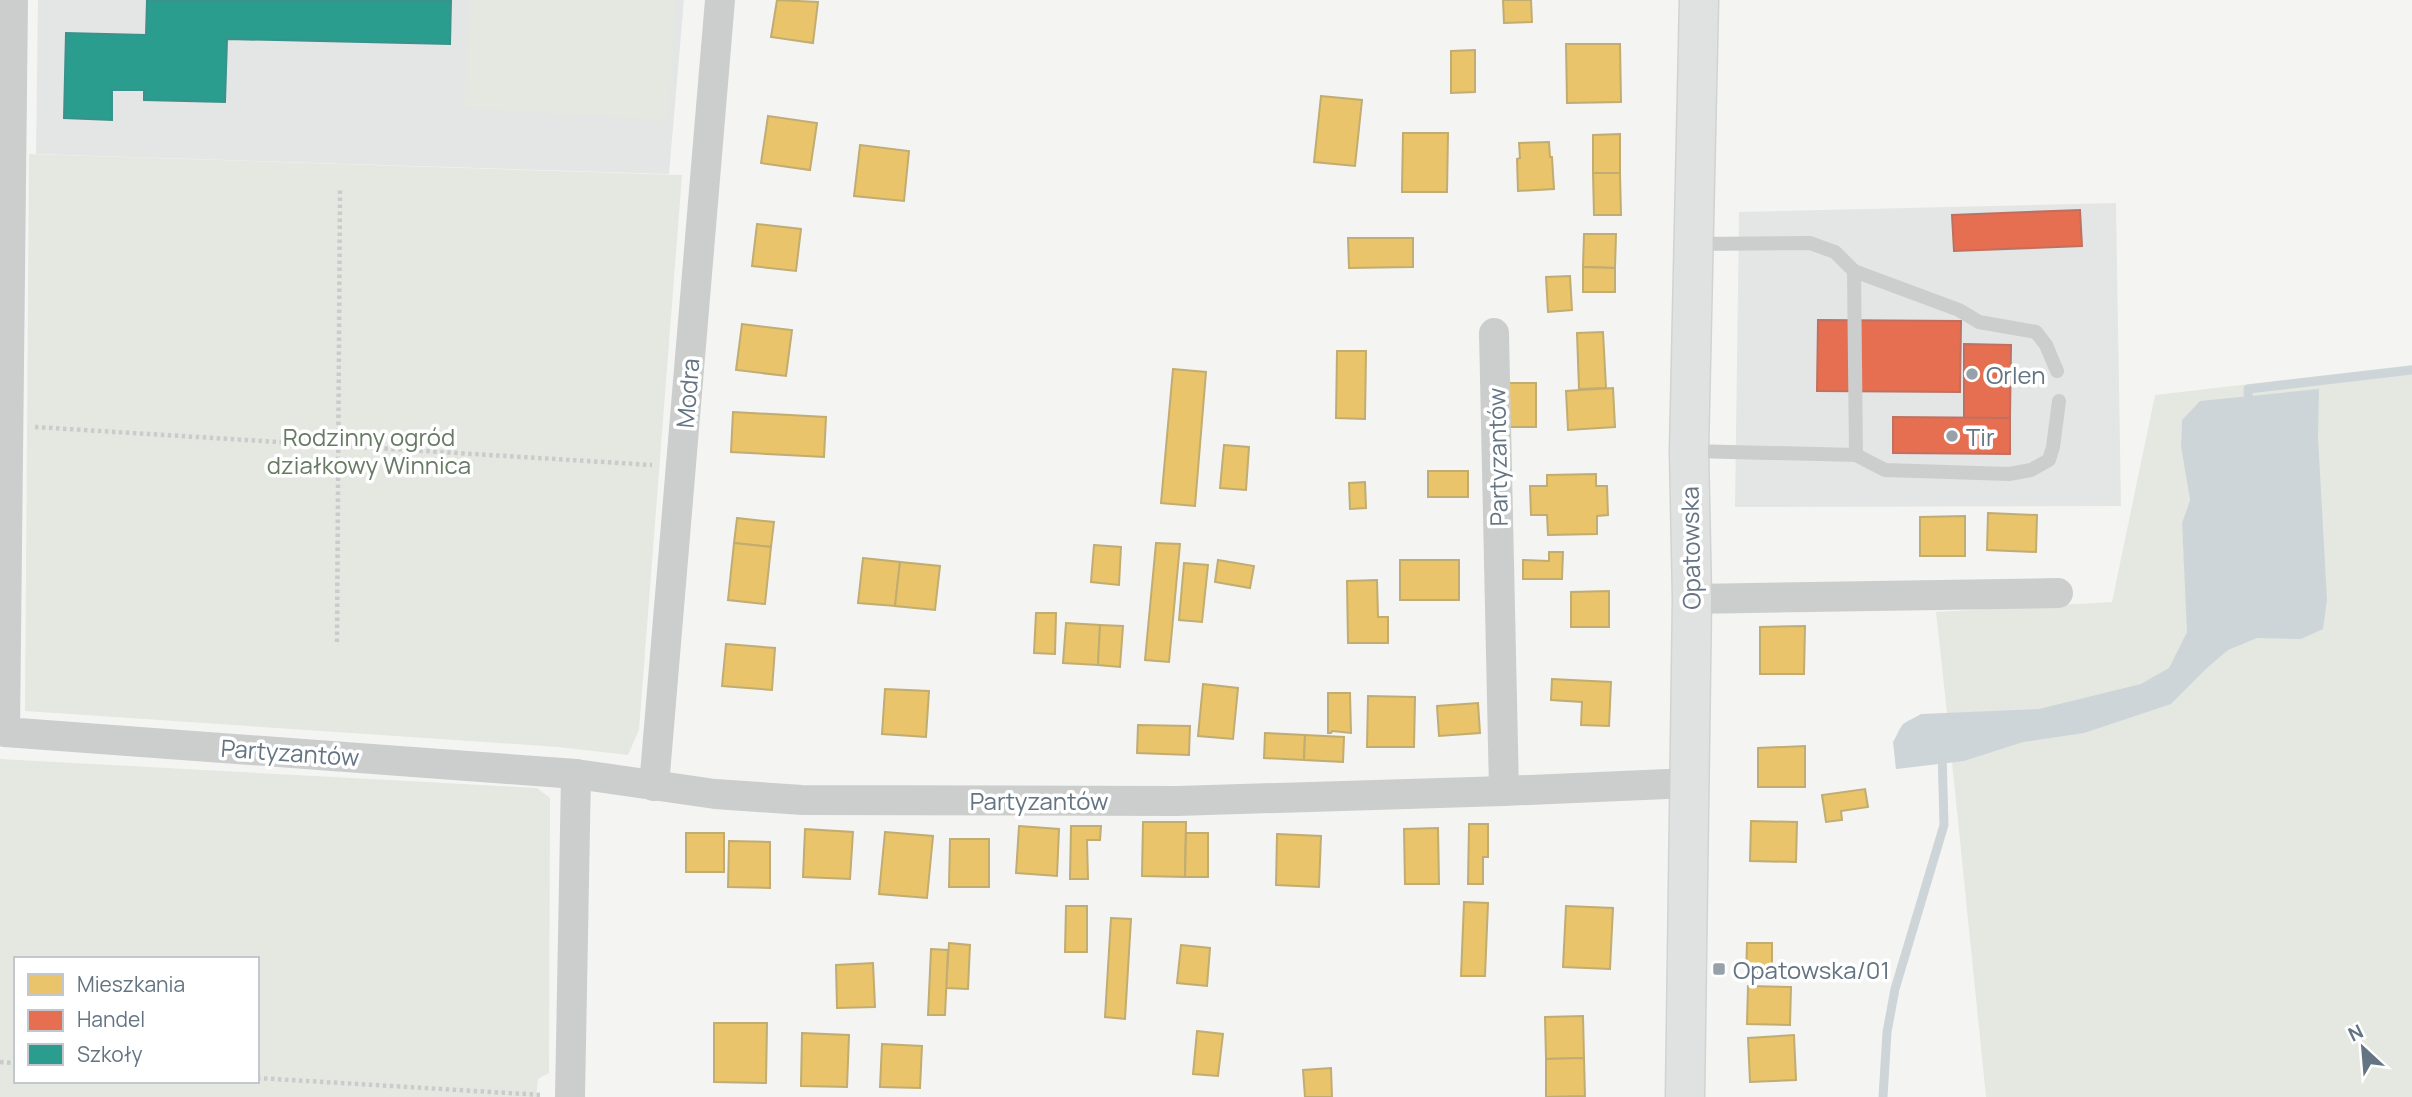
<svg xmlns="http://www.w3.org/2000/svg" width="2412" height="1097" viewBox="0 0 2412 1097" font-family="Manrope,sans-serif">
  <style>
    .built { fill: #e4e6e5 }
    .green { fill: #e4e8e1; fill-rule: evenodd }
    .water { fill: #ced5d8 }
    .homes { fill: #e9c46a; stroke: #c1ac72; stroke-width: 2 }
    .shops { fill: #e76f51; stroke: #c07060; stroke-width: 2 }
    .schools { fill: #2a9d8f; stroke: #3b918b; stroke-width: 2 }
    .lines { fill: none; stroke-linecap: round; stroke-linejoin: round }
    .stream { stroke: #ced5d8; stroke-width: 9 }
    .secondary-casing { stroke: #d1d3d2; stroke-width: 41 }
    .path { stroke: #cacbcb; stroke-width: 4.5; stroke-dasharray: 3.5 3.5; stroke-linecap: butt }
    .lane { stroke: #cccece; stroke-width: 14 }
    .street { stroke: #cccece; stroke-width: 30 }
    .secondary { stroke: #e0e1e1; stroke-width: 38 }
    .poi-dot { fill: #96a1aa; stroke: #fff; stroke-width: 2.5 }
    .labels { text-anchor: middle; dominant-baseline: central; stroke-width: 7; stroke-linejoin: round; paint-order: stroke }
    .poi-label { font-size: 24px; fill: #647483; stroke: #fff; text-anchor: start }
    .street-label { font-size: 24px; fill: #647483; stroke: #fff }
    .park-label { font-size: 24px; fill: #677a63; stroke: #fff }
  </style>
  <rect width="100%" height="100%" fill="#f4f5f3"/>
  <g class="built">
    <path d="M 38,0 L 684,0 L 669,174 L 36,154 Z"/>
    <path d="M 2116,203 L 2121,506 L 1735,507 L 1739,212 Z"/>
  </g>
  <g class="green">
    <path d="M 471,0 L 676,0 L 668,120 L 464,108 Z"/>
    <path d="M 29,154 L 682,175 L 639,730 L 628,755 L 558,747 L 25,711 Z"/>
    <path d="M 2412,365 L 2412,1097 L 1986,1097 L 1952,762 L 1896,769 C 1891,720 1903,717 1947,713 L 1936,612 L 2112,602 L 2155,395 ZM 2200,402 L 2188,632 L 2182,523 L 2190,500 L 2181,447 L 2182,420 Z"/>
    <path d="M 0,759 L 537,788 L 550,798 L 549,1073 L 538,1079 L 536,1097 L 0,1097 ZM 16,959 L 257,959 L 257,1081 L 16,1081 Z"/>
  </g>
  <path class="water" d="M 2319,389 L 2318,437 L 2327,600 L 2323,629 L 2301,639 L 2257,638 L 2228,650 L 2207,668 L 2171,704 L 2084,733 L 2023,742 L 1964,761 L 1896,769 L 1893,742 L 1903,724 L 1921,714 L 2039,709 L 2141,684 L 2169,668 L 2187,632 L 2182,523 L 2190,500 L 2181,447 L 2182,420 L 2200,401 Z"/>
  <g class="homes">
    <path d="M 777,0 L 818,2 L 813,43 L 771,37 Z"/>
    <path d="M 1503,0 L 1531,0 L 1532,22 L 1504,23 Z"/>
    <path d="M 1566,44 L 1620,44 L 1621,102 L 1567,103 Z"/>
    <path d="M 1475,50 L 1475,92 L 1451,93 L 1451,51 Z"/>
    <path d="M 1321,96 L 1362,100 L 1355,166 L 1314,162 Z"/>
    <path d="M 768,116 L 817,123 L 810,170 L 761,163 Z"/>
    <path d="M 1403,133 L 1448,133 L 1447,192 L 1402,192 Z"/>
    <path d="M 1620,134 L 1620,173 L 1593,173 L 1593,135 Z"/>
    <path d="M 1549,142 L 1550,157 L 1552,157 L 1554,189 L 1518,191 L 1517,159 L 1520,158 L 1519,143 Z"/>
    <path d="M 860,145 L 909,151 L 904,201 L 854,196 Z"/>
    <path d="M 1593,173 L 1620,173 L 1621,215 L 1594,215 Z"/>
    <path d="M 757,224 L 801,229 L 796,271 L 752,266 Z"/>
    <path d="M 1584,234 L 1616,234 L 1615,268 L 1583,267 Z"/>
    <path d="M 1348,238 L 1413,238 L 1413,267 L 1349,268 Z"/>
    <path d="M 1583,267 L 1615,268 L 1615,292 L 1583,292 Z"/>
    <path d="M 1570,276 L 1572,310 L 1548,312 L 1546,277 Z"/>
    <path d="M 742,324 L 792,330 L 786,376 L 736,370 Z"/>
    <path d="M 1603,332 L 1606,388 L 1579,389 L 1577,333 Z"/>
    <path d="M 1337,351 L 1366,351 L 1365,419 L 1336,418 Z"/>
    <path d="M 1173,369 L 1206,372 L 1195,506 L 1161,503 Z"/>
    <rect x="1506" y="383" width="30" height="44"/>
    <path d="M 1613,388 L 1615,427 L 1568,430 L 1566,391 Z"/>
    <path d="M 733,412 L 826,417 L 824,457 L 731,452 Z"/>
    <path d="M 1224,445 L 1249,447 L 1246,490 L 1220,488 Z"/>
    <rect x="1428" y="471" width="40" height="26"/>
    <path d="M 1596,474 L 1596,486 L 1607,486 L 1608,515 L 1597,516 L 1597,534 L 1548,535 L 1547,515 L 1531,515 L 1530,486 L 1547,486 L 1547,475 Z"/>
    <path d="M 1365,482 L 1366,508 L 1350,509 L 1349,483 Z"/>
    <path d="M 1988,513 L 2037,515 L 2036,552 L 1987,550 Z"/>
    <path d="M 1965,516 L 1965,556 L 1920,556 L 1920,517 Z"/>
    <path d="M 737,518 L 774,522 L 771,547 L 734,543 Z"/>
    <path d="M 734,543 L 771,547 L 765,604 L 728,600 Z"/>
    <path d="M 1156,543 L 1180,544 L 1169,662 L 1145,660 Z"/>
    <path d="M 1094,545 L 1121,547 L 1119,585 L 1091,582 Z"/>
    <path d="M 1549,552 L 1563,552 L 1562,579 L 1523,579 L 1523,560 L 1549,561 Z"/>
    <path d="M 863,558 L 900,562 L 895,606 L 858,603 Z"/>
    <path d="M 1218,560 L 1254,566 L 1250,588 L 1215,582 Z"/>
    <rect x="1400" y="560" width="59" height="40"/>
    <path d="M 900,562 L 940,566 L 935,610 L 895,606 Z"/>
    <path d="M 1184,563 L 1208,565 L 1202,622 L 1179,620 Z"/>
    <path d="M 1377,580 L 1378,617 L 1388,617 L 1388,643 L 1348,643 L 1347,581 Z"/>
    <path d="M 1609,591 L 1609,627 L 1571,627 L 1571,592 Z"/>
    <path d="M 1036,613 L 1056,613 L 1055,654 L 1034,653 Z"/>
    <path d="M 1066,623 L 1100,625 L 1098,665 L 1063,663 Z"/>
    <path d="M 1100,625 L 1123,626 L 1120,667 L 1098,665 Z"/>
    <path d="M 1805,626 L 1804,674 L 1760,674 L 1760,627 Z"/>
    <path d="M 726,644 L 775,648 L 772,690 L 722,686 Z"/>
    <path d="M 1552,679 L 1611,682 L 1609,726 L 1581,725 L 1582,702 L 1551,700 Z"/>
    <path d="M 1203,684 L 1238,688 L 1233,739 L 1198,736 Z"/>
    <path d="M 885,689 L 929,691 L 926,737 L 882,734 Z"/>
    <path d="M 1328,693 L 1350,693 L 1351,733 L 1332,731 L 1331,733 L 1328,733 Z"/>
    <path d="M 1368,696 L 1415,697 L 1414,747 L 1367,747 Z"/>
    <path d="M 1478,703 L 1480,733 L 1439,736 L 1437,706 Z"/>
    <path d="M 1138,725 L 1190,726 L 1189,755 L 1137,753 Z"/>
    <path d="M 1265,733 L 1305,735 L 1304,760 L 1264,758 Z"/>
    <path d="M 1305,735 L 1344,737 L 1343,762 L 1304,760 Z"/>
    <path d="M 1805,746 L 1805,787 L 1758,787 L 1758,748 Z"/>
    <path d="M 1865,789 L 1868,807 L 1841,811 L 1842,820 L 1826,822 L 1822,795 Z"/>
    <path d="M 1751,821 L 1797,822 L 1796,862 L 1750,861 Z"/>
    <path d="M 1143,822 L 1186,822 L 1185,877 L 1142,876 Z"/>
    <path d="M 1469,824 L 1488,824 L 1488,857 L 1483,857 L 1483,884 L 1468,884 Z"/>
    <path d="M 1019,826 L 1059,829 L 1057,876 L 1016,873 Z"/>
    <path d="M 1071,826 L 1101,826 L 1100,840 L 1087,840 L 1088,879 L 1070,879 Z"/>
    <path d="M 1438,828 L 1439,884 L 1405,884 L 1404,829 Z"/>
    <path d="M 805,829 L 853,832 L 850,879 L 803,877 Z"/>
    <path d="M 885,832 L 933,836 L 927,898 L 879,894 Z"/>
    <rect x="686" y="833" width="38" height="39"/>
    <path d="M 1186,833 L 1208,833 L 1208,877 L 1185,877 Z"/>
    <path d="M 1277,834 L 1321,836 L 1319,887 L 1276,885 Z"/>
    <path d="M 950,839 L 989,839 L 989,887 L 949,887 Z"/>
    <path d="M 729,841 L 770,842 L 770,888 L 728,887 Z"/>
    <path d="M 1464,902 L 1488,903 L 1485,976 L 1461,976 Z"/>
    <path d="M 1066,906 L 1087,906 L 1087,952 L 1065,952 Z"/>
    <path d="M 1566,906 L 1613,908 L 1610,969 L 1563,967 Z"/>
    <path d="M 1111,918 L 1131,919 L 1125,1019 L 1105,1017 Z"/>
    <path d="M 949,943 L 970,945 L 968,989 L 946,988 Z"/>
    <path d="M 1747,943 L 1772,943 L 1772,964 L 1791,965 L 1791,979 L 1746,978 Z"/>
    <path d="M 1181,945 L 1210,948 L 1207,986 L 1177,983 Z"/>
    <path d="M 931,949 L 948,950 L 945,1015 L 928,1015 Z"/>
    <path d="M 873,963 L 875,1007 L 837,1008 L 836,965 Z"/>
    <path d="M 1748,986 L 1791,987 L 1790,1025 L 1747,1024 Z"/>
    <path d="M 1583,1016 L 1584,1058 L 1546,1059 L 1545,1017 Z"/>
    <path d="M 714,1023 L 767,1023 L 766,1083 L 714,1082 Z"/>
    <path d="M 1197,1031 L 1223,1034 L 1218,1076 L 1193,1074 Z"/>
    <path d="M 802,1033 L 849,1035 L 847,1087 L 801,1086 Z"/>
    <path d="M 1794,1035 L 1796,1080 L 1750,1082 L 1748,1038 Z"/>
    <path d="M 882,1044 L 922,1046 L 920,1088 L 880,1087 Z"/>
    <path d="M 1584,1058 L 1585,1096 L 1546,1097 L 1546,1059 Z"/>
    <path d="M 1331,1068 L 1332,1097 L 1305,1097 L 1303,1070 Z"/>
  </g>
  <g class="shops">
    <path d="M 2080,210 L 2082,246 L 1954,251 L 1952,215 Z"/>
    <path d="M 1818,320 L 1961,321 L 1960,392 L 1817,391 Z"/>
    <path d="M 1964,344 L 2011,345 L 2010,418 L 1964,418 Z"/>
    <path d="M 1893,417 L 2010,418 L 2010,454 L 1893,453 Z"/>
  </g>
  <path class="schools" d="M 147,0 L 451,0 L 450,44 L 227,39 L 225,102 L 144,100 L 144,90 L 112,90 L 112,120 L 64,118 L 66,33 L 146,35 Z"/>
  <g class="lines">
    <g class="stream">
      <path d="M 2249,408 L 2248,389 L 2412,370"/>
      <path d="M 1883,1097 L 1887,1032 L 1895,989 L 1944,825 L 1942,751"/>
    </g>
    <g class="secondary-casing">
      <path id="secondary" d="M 1685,1097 L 1692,599 L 1689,451 L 1699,0"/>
    </g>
    <g class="path">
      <path d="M 35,427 L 652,465"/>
      <path d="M 337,642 L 340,187"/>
      <path d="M 0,1062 L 16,1063"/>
      <path d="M 257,1078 L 542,1095"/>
    </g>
    <g class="lane">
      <path d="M 1854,271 L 1959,310 L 1979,322 L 2036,332 L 2046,345 L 2057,371"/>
      <path d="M 1691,451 L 1856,455 L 1854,271 L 1835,252 L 1810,243 L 1694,244"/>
      <path d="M 1856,455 L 1885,470 L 2009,474 L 2031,470 L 2049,460 L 2053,447 L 2059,401"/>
    </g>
    <g class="street">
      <path d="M 13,0 L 5,732 L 576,774 L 715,794 L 802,800 L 1177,801 L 1504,791 L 1690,783"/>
      <path d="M 1494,333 L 1504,791"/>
      <path d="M 1692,599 L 2058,593"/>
      <path d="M 654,786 L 720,0"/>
      <path d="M 570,1097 L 576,774"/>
    </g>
    <use href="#secondary" class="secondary"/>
  </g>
  <g class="poi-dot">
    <circle cx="1972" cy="374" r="7"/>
    <circle cx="1952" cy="436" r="7"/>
    <rect x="1712" y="962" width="14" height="14" rx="3.5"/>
  </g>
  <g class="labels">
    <g class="poi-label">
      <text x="1986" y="374">Orlen</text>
      <text x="1966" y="436">Tir</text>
      <text x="1733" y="969">Opatowska/01</text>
    </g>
    <g class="street-label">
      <text transform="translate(687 393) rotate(-85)">Modra</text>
      <text transform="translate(1497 457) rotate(-91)">Partyzantów</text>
      <text transform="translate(1690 548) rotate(-91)">Opatowska</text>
      <text transform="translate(290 752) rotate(4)">Partyzantów</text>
      <text x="1039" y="800">Partyzantów</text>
    </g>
    <g class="park-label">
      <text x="369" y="436">Rodzinny ogród<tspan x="369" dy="28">działkowy Winnica</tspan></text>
    </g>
  </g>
  <rect x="14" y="957" width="245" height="126" fill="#ffffff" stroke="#c1c7cd" stroke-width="2"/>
  <rect x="28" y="974" width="35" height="21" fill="#e9c46a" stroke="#c1c7cd" stroke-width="2"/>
  <text x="77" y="992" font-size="21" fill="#647483">Mieszkania</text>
  <rect x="28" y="1010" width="35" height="21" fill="#e76f51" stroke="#c1c7cd" stroke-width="2"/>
  <text x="77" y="1027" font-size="21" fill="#647483">Handel</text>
  <rect x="28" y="1044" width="35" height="21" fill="#2a9d8f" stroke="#c1c7cd" stroke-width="2"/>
  <text x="77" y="1062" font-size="21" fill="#647483">Szkoły</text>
  <g transform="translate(2363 1048) rotate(334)" stroke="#ffffff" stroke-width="5" paint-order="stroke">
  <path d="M0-5L12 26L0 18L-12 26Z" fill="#647483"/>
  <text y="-10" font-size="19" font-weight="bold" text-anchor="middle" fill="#647483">N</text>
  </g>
</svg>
